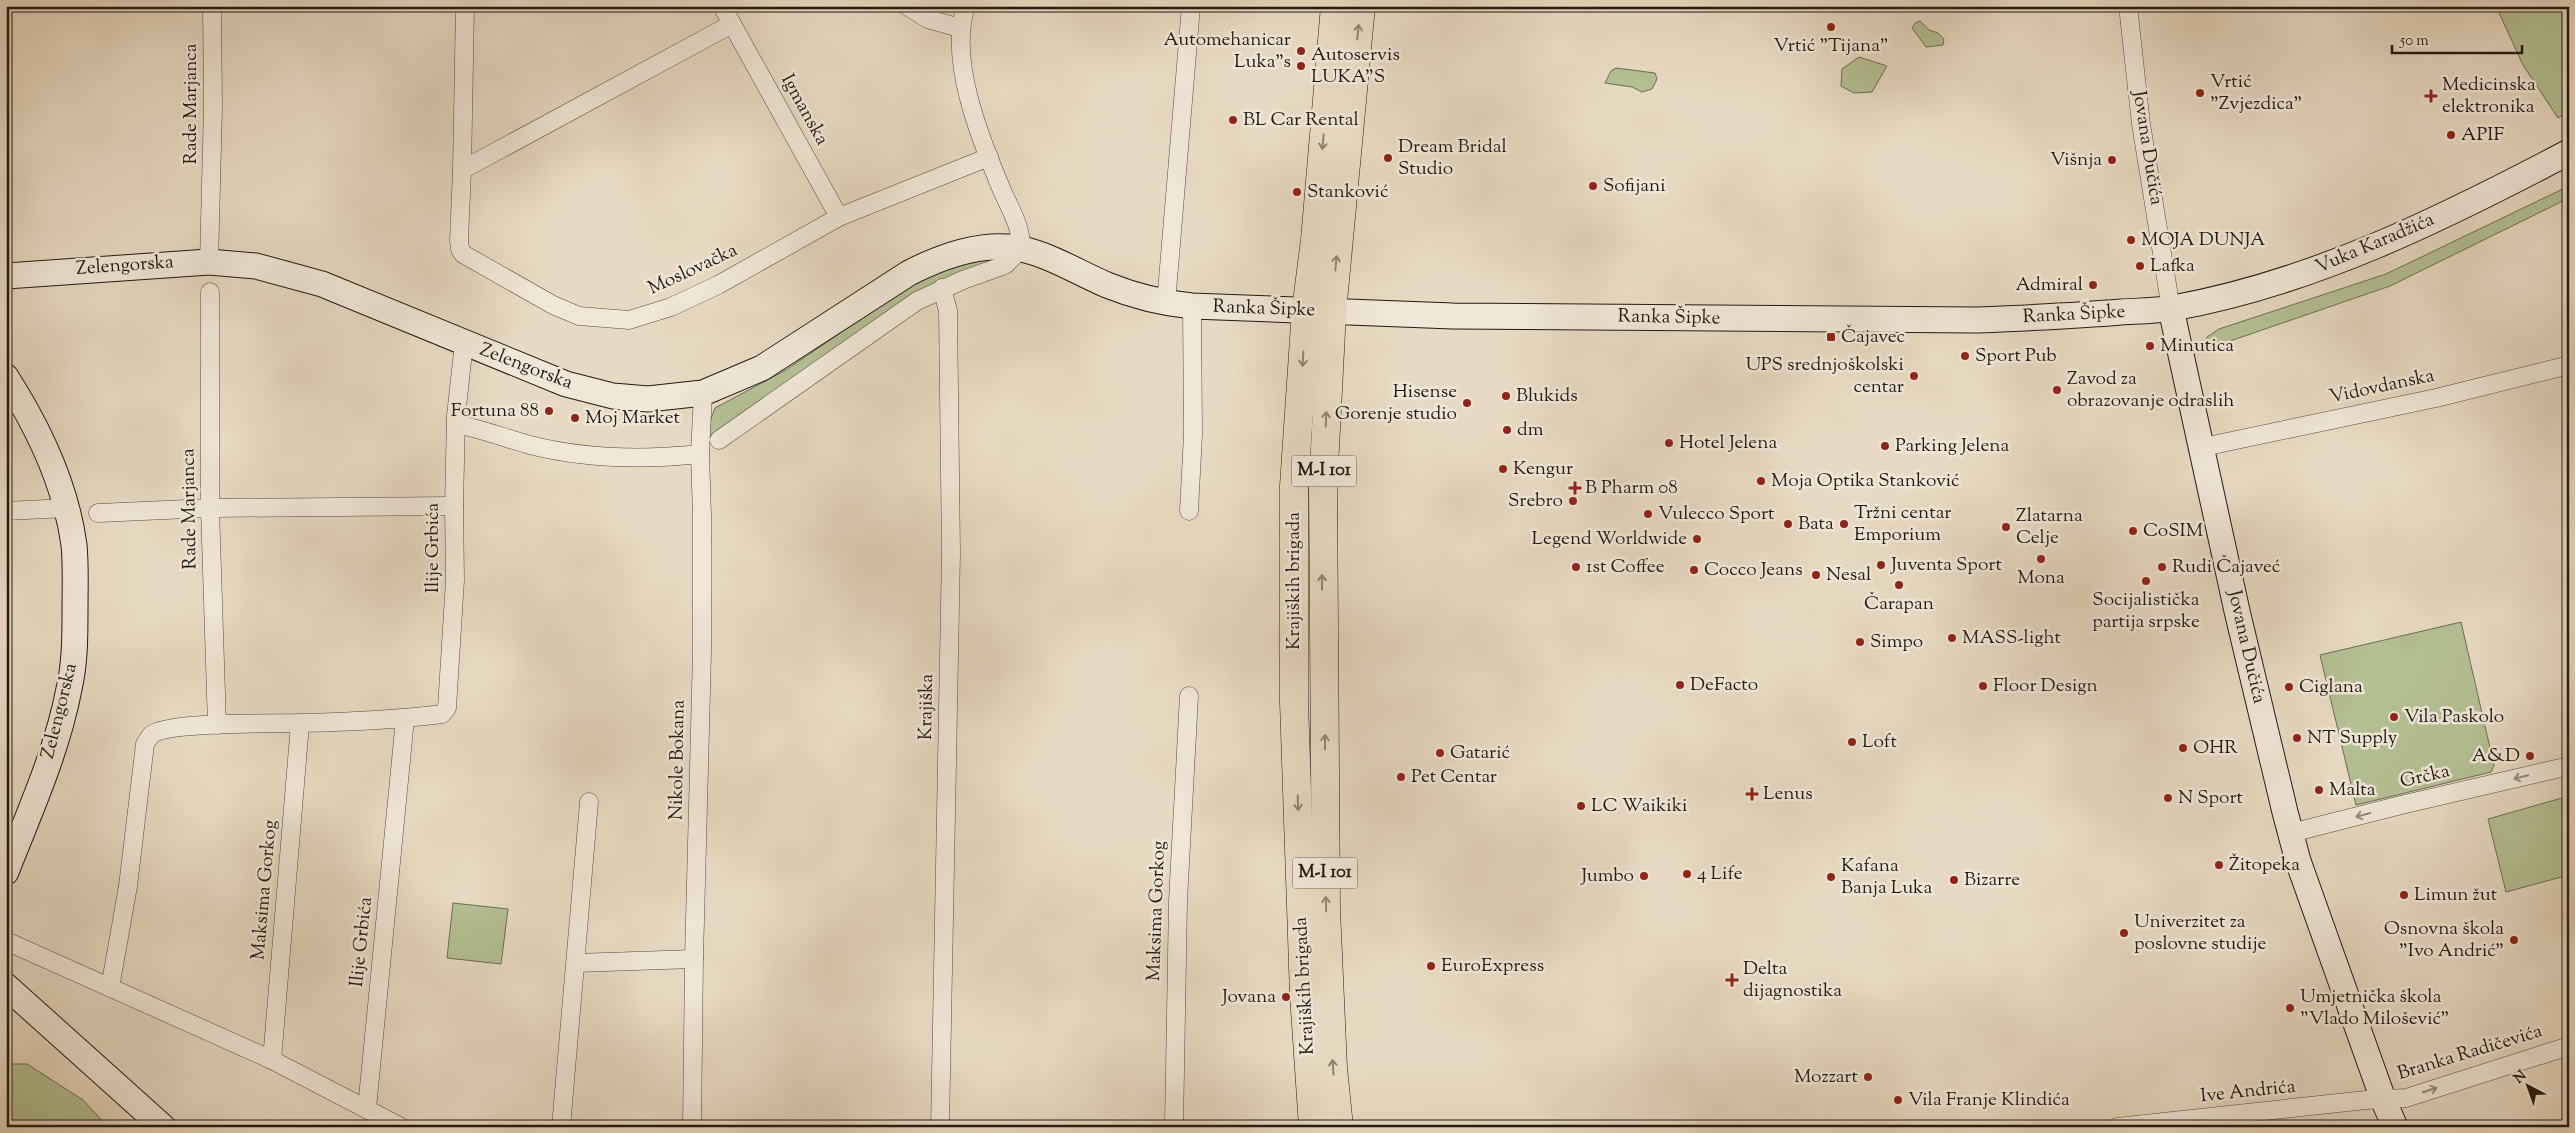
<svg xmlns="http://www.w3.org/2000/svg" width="2575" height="1133" viewBox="0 0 2575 1133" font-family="'Sorts Mill Goudy',serif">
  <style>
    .green { fill: #b4c094; stroke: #6b6d53 }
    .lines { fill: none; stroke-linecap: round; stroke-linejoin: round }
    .street-casing { stroke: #544a3e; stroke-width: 19 }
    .secondary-casing { stroke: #221a12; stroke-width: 27 }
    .primary-casing { stroke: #221a12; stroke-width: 29 }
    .street { stroke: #f0e7d7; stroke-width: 18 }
    .secondary { stroke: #f0e7d7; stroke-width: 25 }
    .primary { stroke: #e8dac2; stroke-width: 28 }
    .oneway { stroke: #8f8473 }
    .oneway2 { stroke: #938b7e }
    .poi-dot { fill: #8f2418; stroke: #f0e7d7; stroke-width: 2 }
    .labels { text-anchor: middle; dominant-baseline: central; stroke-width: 5; stroke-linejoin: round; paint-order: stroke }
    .shield { fill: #f0e7d7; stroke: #60584d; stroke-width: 1 }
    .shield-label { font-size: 18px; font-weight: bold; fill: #221a12 }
    .poi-label { font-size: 19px; fill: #221a12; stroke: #f0e7d7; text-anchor: start }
    .street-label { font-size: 19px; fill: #221a12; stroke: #f0e7d7 }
  </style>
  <rect width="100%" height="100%" fill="#e8dac2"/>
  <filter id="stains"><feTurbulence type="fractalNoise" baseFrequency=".004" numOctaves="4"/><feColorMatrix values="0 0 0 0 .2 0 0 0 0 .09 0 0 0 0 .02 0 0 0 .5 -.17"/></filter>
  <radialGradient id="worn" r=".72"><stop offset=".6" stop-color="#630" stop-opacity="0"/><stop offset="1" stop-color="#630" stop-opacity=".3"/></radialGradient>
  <g class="green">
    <path d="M 2496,6 L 2569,6 L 2569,112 L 2558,118 L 2523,65 Z"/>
    <path d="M 1920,21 L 1929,30 L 1938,33 L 1944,39 L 1943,45 L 1926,47 L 1912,28 L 1915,23 Z"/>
    <path d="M 1859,57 L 1887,66 L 1872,92 L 1854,93 L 1841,86 L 1842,69 Z"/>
    <path d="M 1616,68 L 1655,73 L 1657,79 L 1652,89 L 1642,92 L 1632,87 L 1605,83 L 1611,71 Z"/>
    <path d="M 2569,186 L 2569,198 L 2390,286 L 2204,350 L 2207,337 L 2219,329 L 2386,274 Z"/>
    <path d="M 995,259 L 714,436 L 709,437 L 710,421 L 715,408 L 786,370 L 899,293 L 935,273 L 972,262 Z"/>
    <path d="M 2461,622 L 2494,765 L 2491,772 L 2356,805 L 2320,655 Z"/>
    <path d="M 2569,796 L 2569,875 L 2506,892 L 2488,819 Z"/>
    <path d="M 453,903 L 508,909 L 501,964 L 447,958 Z"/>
    <path d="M 6,1064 L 27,1064 L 83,1100 L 108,1127 L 6,1127 Z"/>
  </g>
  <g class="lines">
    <g class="street-casing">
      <g id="street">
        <path d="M 465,6 L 462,170 L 732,24 L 722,6"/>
        <path d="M 907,6 L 928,19 L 960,28"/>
        <path d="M 2128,6 L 2141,124 L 2171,309"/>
        <path d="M 732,24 L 839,217"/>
        <path d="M 462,170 L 459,240 L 460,249 L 463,254 L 553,305 L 579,316 L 629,320 L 671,307 L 718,285 L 839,217 L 989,157"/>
        <path d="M 209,262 L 213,107 L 212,6"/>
        <path d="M 210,292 L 210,508 L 217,725"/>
        <path d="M 1166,303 L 1191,6"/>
        <path d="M 456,424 C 481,429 505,438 530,445 C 585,459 643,460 700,454"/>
        <path d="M 719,440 L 917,301 L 963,280 L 1005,265 L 1021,249 C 1022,227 1009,207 1001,188 C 980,138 948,59 966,6"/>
        <path d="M 2203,447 L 2436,398 L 2569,365"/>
        <path d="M 6,511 L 66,508"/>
        <path d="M 1189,511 L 1193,434 L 1192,306"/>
        <path d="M 98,513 L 210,508 L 454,506"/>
        <path d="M 2291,833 L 2401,805 L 2569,766"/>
        <path d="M 6,941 L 272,1060 L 401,1127"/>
        <path d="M 576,963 L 694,959"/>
        <path d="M 110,988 L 128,886 L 145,744 L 151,735 C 168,721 274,724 301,723 C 349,722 395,720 442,714 L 447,708 L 455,580 L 454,506 L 456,416 L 464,343"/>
        <path d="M 272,1060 L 300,724"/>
        <path d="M 367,1108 L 405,719"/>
        <path d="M 561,1127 L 589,802"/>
        <path d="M 692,1127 L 694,959 L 702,652 L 702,515 L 700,454 L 703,393"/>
        <path d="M 940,1127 L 951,553 L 948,311 L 942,288"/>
        <path d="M 1174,1127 L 1178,901 L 1189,696"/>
        <path d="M 2117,1127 L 2366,1100 L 2406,1098 L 2569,1046"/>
      </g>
    </g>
    <g class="secondary-casing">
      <g id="secondary">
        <path d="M 6,276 L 209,262 L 256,266 L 322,284 L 566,384 L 613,396 L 648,399 L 703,393 L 762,368 L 909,273 C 942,256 984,241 1022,249 C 1052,256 1079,273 1107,285 C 1134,296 1162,303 1192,306 L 1453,316 L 1977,320 C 2025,318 2073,316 2121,312 C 2138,311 2156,311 2173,308 C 2313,283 2444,218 2569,152"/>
        <path d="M 2171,309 L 2237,611 L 2285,812 L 2298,861 L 2383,1099 L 2395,1127"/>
        <path d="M 6,377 C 38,427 66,485 74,545 C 76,566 75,588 75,610 C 75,636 75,663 69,689 C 57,752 29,813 6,872"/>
        <path d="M 6,986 L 163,1127"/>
      </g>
    </g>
    <g class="primary-casing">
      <g id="primary">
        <path d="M 1313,1127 L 1304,995 L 1294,702 L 1294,486 L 1306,310 L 1315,240 L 1335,6"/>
        <path d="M 1339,1127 L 1333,1068 L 1326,909 L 1323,486 L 1332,312 L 1361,6"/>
      </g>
    </g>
    <use href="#street" class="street"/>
    <use href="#secondary" class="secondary"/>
    <use href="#primary" class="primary"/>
  </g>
  <defs><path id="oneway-shaft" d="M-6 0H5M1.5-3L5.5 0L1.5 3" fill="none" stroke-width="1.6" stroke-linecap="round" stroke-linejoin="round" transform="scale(1.25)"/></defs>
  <g class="oneway">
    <use href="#oneway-shaft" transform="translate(1358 32) rotate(-84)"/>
    <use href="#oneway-shaft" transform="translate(1323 142) rotate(95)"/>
    <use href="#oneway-shaft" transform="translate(1336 263) rotate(-85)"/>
    <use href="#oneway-shaft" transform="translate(1303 359) rotate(93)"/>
    <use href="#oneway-shaft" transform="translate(1326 419) rotate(-88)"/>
    <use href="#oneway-shaft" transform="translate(1322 582) rotate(-90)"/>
    <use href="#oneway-shaft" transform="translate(1325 742) rotate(-90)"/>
    <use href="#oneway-shaft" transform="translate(1298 803) rotate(88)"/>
    <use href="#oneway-shaft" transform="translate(1326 904) rotate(-91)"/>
    <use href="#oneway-shaft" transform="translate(1333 1067) rotate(-94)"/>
  </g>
  <g class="oneway2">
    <use href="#oneway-shaft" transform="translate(2521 777) rotate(167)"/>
    <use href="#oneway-shaft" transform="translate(2363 815) rotate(165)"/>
    <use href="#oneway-shaft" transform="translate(2430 1090) rotate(-18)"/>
  </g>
  <g class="poi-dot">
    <circle cx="1831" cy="27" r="5"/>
    <circle cx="1301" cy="51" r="5"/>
    <circle cx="1301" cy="66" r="5"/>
    <circle cx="2200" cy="93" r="5"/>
    <path d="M2428.5 88.5h5v5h5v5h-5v5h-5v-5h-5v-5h5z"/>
    <circle cx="1233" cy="120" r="5"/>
    <circle cx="2451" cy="135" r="5"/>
    <circle cx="1388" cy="158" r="5"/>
    <circle cx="2112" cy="160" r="5"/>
    <circle cx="1593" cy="186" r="5"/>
    <circle cx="1297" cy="192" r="5"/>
    <circle cx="2131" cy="240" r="5"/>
    <circle cx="2140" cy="266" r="5"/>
    <circle cx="2093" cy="285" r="5"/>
    <rect x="1826" y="332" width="10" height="10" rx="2.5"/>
    <circle cx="2150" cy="346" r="5"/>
    <circle cx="1965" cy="356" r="5"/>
    <circle cx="1914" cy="376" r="5"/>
    <circle cx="2057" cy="390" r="5"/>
    <circle cx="1506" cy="396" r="5"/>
    <circle cx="1467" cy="403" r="5"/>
    <circle cx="549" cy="411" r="5"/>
    <circle cx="575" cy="418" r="5"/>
    <circle cx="1507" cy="430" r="5"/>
    <circle cx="1669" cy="443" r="5"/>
    <circle cx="1885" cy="446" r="5"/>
    <circle cx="1503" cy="469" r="5"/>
    <circle cx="1761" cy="481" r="5"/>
    <path d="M1572.5 480.5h5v5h5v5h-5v5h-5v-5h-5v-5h5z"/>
    <circle cx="1573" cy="501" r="5"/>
    <circle cx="1648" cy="514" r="5"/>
    <circle cx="1788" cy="524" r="5"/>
    <circle cx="1844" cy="524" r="5"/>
    <circle cx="2006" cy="527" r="5"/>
    <circle cx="2133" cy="531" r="5"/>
    <circle cx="1697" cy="539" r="5"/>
    <circle cx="2041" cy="559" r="5"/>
    <circle cx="1881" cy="565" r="5"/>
    <circle cx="1576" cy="567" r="5"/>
    <circle cx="2162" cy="567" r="5"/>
    <circle cx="1694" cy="570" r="5"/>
    <circle cx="1816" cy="575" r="5"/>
    <circle cx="2146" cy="581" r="5"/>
    <circle cx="1899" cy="585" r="5"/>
    <circle cx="1952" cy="638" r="5"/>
    <circle cx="1860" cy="642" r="5"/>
    <circle cx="1680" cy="685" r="5"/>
    <circle cx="1983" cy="686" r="5"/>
    <circle cx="2289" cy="687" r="5"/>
    <circle cx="2394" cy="717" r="5"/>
    <circle cx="2297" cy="738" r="5"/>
    <circle cx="1852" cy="742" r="5"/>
    <circle cx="2183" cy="748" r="5"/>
    <circle cx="1440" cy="753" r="5"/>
    <circle cx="2530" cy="756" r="5"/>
    <circle cx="1401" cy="777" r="5"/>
    <circle cx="2319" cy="790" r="5"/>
    <path d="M1749.5 786.5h5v5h5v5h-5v5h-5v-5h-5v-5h5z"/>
    <circle cx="2168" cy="798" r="5"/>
    <circle cx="1581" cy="806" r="5"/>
    <circle cx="2219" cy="865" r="5"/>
    <circle cx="1687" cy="874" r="5"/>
    <circle cx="1644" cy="876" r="5"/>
    <circle cx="1831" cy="877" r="5"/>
    <circle cx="1954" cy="880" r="5"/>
    <circle cx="2404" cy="895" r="5"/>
    <circle cx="2124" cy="933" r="5"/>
    <circle cx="2514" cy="940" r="5"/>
    <circle cx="1431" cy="966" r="5"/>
    <path d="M1729.5 972.5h5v5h5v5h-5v5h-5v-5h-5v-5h5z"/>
    <circle cx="1286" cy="997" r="5"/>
    <circle cx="2290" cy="1008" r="5"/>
    <circle cx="1868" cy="1077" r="5"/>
    <circle cx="1898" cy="1100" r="5"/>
  </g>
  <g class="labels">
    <g class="shield">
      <rect x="1291.5" y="455.5" width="65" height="31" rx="4"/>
      <rect x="1292.5" y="857.5" width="65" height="31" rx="4"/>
    </g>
    <g class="shield-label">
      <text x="1324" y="471">M-I 101</text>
      <text x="1325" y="873">M-I 101</text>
    </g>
    <g class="poi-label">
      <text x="1291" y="40" text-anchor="end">Automehanicar<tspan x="1291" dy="22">Luka"s</tspan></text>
      <text x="1831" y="46" text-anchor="middle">Vrtić "Tijana"</text>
      <text x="1311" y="55">Autoservis<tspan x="1311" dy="22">LUKA"S</tspan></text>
      <text x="2210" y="82">Vrtić<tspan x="2210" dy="22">"Zvjezdica"</tspan></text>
      <text x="2442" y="85">Medicinska<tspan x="2442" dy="22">elektronika</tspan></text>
      <text x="1243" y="120">BL Car Rental</text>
      <text x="2461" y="135">APIF</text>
      <text x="1398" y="147">Dream Bridal<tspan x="1398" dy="22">Studio</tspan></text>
      <text x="2102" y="160" text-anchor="end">Višnja</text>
      <text x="1603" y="186">Sofijani</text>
      <text x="1307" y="192">Stanković</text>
      <text x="2141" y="240">MOJA DUNJA</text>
      <text x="2150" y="266">Lafka</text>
      <text x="2083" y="285" text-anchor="end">Admiral</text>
      <text x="1841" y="337">Čajavec</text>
      <text x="2160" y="346">Minutica</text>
      <text x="1975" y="356">Sport Pub</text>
      <text x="1904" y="365" text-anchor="end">UPS srednjoškolski<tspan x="1904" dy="22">centar</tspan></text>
      <text x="2067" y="379">Zavod za<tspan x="2067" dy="22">obrazovanje odraslih</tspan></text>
      <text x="1457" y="392" text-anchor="end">Hisense<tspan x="1457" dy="22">Gorenje studio</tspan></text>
      <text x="1516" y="396">Blukids</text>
      <text x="539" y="411" text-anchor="end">Fortuna 88</text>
      <text x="585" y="418">Moj Market</text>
      <text x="1517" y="430">dm</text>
      <text x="1679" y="443">Hotel Jelena</text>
      <text x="1895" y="446">Parking Jelena</text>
      <text x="1513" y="469">Kengur</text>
      <text x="1771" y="481">Moja Optika Stanković</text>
      <text x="1585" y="488">B Pharm 08</text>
      <text x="1563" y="501" text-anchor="end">Srebro</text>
      <text x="1854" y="513">Tržni centar<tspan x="1854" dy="22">Emporium</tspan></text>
      <text x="1658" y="514">Vulecco Sport</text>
      <text x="2016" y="516">Zlatarna<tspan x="2016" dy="22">Celje</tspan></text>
      <text x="1798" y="524">Bata</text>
      <text x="2143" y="531">CoSIM</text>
      <text x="1687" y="539" text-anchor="end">Legend Worldwide</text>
      <text x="1891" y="565">Juventa Sport</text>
      <text x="1586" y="567">1st Coffee</text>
      <text x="2172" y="567">Rudi Čajaveć</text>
      <text x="1704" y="570">Cocco Jeans</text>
      <text x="1826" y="575">Nesal</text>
      <text x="2041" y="578" text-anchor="middle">Mona</text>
      <text x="2146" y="600" text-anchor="middle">Socijalistička<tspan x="2146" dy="22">partija srpske</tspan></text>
      <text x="1899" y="604" text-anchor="middle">Čarapan</text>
      <text x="1962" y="638">MASS-light</text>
      <text x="1870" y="642">Simpo</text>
      <text x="1690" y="685">DeFacto</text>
      <text x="1993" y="686">Floor Design</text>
      <text x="2299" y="687">Ciglana</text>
      <text x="2404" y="717">Vila Paskolo</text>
      <text x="2307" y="738">NT Supply</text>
      <text x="1862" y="742">Loft</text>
      <text x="2193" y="748">OHR</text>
      <text x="1450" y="753">Gatarić</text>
      <text x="2520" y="756" text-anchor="end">A&amp;D</text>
      <text x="1411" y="777">Pet Centar</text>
      <text x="2329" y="790">Malta</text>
      <text x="1763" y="794">Lenus</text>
      <text x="2178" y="798">N Sport</text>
      <text x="1591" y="806">LC Waikiki</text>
      <text x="2229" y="865">Žitopeka</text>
      <text x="1841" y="866">Kafana<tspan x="1841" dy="22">Banja Luka</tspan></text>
      <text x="1697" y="874">4 Life</text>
      <text x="1634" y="876" text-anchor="end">Jumbo</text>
      <text x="1964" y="880">Bizarre</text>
      <text x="2414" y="895">Limun žut</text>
      <text x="2134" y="922">Univerzitet za<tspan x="2134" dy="22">poslovne studije</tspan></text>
      <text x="2504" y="929" text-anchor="end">Osnovna škola<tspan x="2504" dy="22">"Ivo Andrić"</tspan></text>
      <text x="1441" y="966">EuroExpress</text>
      <text x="1743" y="969">Delta<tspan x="1743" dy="22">dijagnostika</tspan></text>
      <text x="1276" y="997" text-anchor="end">Jovana</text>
      <text x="2300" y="997">Umjetnička škola<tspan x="2300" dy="22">"Vlado Milošević"</tspan></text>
      <text x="1858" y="1077" text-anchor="end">Mozzart</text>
      <text x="1908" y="1100">Vila Franje Klindića</text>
    </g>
    <g class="street-label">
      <text transform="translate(191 104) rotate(-90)">Rade Marjanca</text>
      <text transform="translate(804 110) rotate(61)">Igmanska</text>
      <text transform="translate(2147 148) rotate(81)">Jovana Dučića</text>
      <text transform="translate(2375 244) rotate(-23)">Vuka Karadžića</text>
      <text transform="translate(125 266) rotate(-4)">Zelengorska</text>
      <text transform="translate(693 270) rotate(-25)">Moslovačka</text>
      <text transform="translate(1264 309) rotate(2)">Ranka Šipke</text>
      <text transform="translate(2074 315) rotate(-3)">Ranka Šipke</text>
      <text transform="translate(1669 318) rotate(1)">Ranka Šipke</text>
      <text transform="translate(526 367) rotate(21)">Zelengorska</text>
      <text transform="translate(2382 387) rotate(-12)">Vidovdanska</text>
      <text transform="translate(190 509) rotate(-91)">Rade Marjanca</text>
      <text transform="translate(433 548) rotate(-90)">Ilije Grbića</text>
      <text transform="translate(1294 581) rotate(-90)">Krajiških brigada</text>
      <text transform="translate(2246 647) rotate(77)">Jovana Dučića</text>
      <text transform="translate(927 707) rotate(-89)">Krajiška</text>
      <text transform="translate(60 711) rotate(-76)">Zelengorska</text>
      <text transform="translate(678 760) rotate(-89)">Nikole Bokana</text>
      <text transform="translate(2425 777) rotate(-13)">Grčka</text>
      <text transform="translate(265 890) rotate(-85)">Maksima Gorkog</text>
      <text transform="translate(1157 911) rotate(-88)">Maksima Gorkog</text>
      <text transform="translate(362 942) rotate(-84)">Ilije Grbića</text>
      <text transform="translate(1305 986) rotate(-93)">Krajiških brigada</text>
      <text transform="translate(2470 1053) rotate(-17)">Branka Radičevića</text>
      <text transform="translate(2248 1092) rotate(-6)">Ive Andrića</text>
    </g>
  </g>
  <rect width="2575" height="1133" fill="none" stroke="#e8dac2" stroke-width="25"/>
  <rect x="8" y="8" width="2560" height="1118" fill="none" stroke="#221a12" stroke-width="2.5"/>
  <rect x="12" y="12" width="2550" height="1108" fill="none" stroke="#221a12"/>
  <g transform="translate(2528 1086) rotate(319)" stroke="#f0e7d7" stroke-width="4" paint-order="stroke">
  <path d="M0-4L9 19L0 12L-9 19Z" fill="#221a12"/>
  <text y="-8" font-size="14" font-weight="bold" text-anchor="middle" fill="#221a12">N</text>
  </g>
  <path d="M2392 45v8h130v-8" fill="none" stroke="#221a12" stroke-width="2.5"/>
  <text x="2400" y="45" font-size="15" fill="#221a12" stroke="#f0e7d7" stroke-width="4" paint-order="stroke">50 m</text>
  <rect width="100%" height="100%" filter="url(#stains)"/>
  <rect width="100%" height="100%" fill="url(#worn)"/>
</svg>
